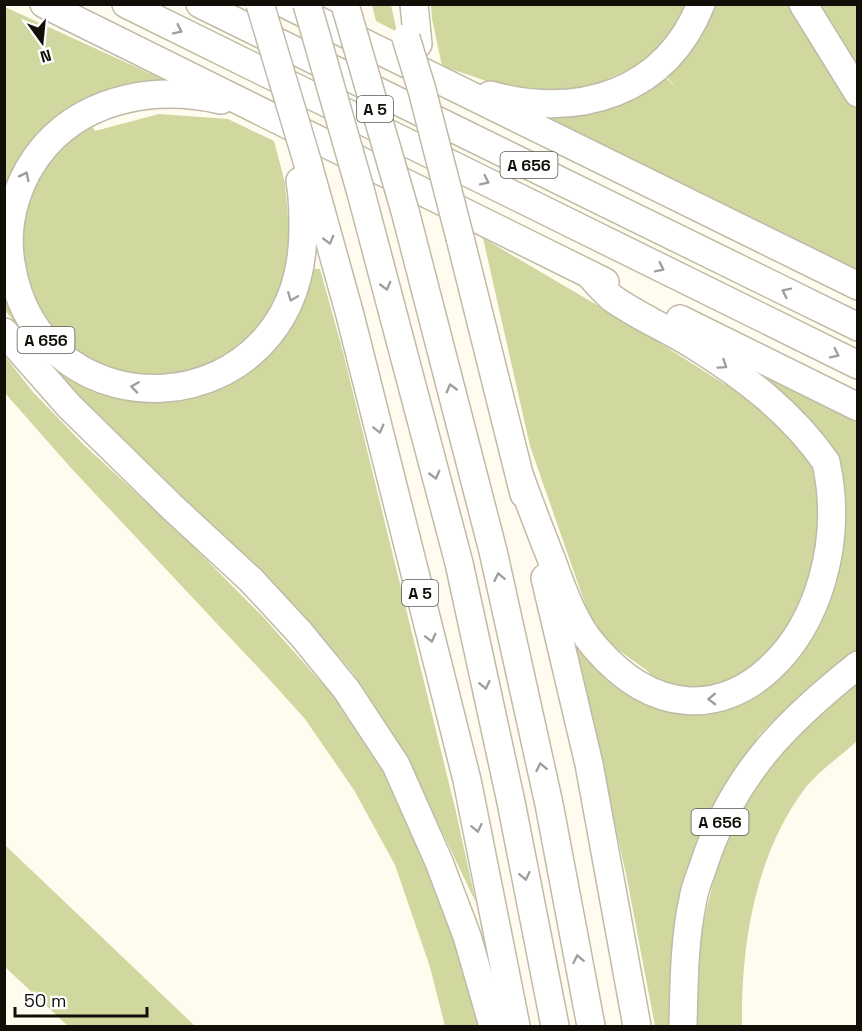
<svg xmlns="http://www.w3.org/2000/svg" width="862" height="1031" viewBox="0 0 862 1031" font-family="'Space Grotesk',sans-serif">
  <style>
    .green { fill: #d0d79f }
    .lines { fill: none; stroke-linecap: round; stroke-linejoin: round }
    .motorway-casing { stroke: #c0baa7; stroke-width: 30 }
    .motorway { stroke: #fff; stroke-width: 27 }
    .motorway-bridge-casing { stroke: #c0baa7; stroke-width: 30; stroke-linecap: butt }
    .motorway-bridge { stroke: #fff; stroke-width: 27 }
    .oneway { stroke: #a09f9c }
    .labels { text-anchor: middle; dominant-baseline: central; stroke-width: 6; stroke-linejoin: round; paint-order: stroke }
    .shield { fill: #fff; stroke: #585752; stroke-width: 1.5 }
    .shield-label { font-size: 16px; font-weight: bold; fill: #110f08 }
  </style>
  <rect width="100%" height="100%" fill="#fffbef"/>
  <g class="green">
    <path d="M 372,5 L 391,5 L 397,32 L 376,21 Z"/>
    <path d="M 431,5 L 857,5 L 857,272 L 539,115 L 612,109 L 666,78 L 677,88 L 650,60 L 583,90 L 519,92 L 442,66 L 432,19 Z"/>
    <path d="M 5,7 L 175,85 L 79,106 L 95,131 L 159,114 L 228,119 L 274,141 L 285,183 L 290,241 L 304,296 L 312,269 L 320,269 L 343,352 L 456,812 L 476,903 L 404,752 L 353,673 L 300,611 L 176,496 L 49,367 L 5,310 Z"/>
    <path d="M 483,238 L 636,328 L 726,385 L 746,366 L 857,423 L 857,651 L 811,685 L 760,734 L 724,790 L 671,1026 L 655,1026 L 626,874 L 573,639 L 647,701 L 649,672 L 610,644 L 590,618 L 530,446 Z"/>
    <path d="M 4,355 L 33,392 L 84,445 L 184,537 L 265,619 L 334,697 L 387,777 L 433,870 L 483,1026 L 445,1026 L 430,967 L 395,865 L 354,790 L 305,719 L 268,678 L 71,468 L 5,393 Z"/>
    <path d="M 857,684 L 857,741 C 841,756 820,770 806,787 C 755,854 741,944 742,1026 L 694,1026 C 693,975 702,919 717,869 C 738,798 796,725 857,684 Z"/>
    <path d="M 5,845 L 195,1026 L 68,1026 L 5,967 Z"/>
  </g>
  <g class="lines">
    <g class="motorway-casing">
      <g id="motorway">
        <path d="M 44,4 L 605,282"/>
        <path d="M 126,4 L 858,365"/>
        <path d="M 200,4 L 858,327"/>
        <path d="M 285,4 L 858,286"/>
        <path d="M 414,4 L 418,44"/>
        <path d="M 803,4 L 858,93"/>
        <path d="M 490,95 C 578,119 665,94 701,4"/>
        <path d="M 221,100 C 159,86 90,96 46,145 C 18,177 4,221 11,263 C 39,442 302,428 303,230 C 303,214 303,197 300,181"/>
        <path d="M 308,164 L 350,315 L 467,780 L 516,1026"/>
        <path d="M 360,189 L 459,563 L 511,802 L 555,1026"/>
        <path d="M 405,211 L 493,551 L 549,804 L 591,1026"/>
        <path d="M 460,238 L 524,494"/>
        <path d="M 680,319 L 858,407"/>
        <path d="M 4,332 L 69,406 L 171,506 L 251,580 L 301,634 L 346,689 L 396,765 L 439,862 L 467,936 L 493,1026"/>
        <path d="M 520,477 C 530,504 540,531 551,558 C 562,588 573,622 595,647 C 716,788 862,626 826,462 C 792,413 745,377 695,346 C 668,329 637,316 612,298 C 604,291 596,282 589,274"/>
        <path d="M 545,578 L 589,764 L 637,1026"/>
        <path d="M 683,1026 C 684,984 684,941 693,899 C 695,887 700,876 704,864 C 733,775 786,722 858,665"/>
      </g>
    </g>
    <use href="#motorway" class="motorway"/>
    <g class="motorway-bridge-casing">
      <g id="motorway-bridge">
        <path d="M 260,4 L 308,164"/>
        <path d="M 307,4 L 360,189"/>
        <path d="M 346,8 L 405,211"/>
        <path d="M 406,38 L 422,90 L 460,238"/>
      </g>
    </g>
    <use href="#motorway-bridge" class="motorway-bridge"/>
  </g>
  <defs><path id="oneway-chevron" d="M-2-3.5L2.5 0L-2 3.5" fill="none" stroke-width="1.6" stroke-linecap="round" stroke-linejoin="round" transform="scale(1.5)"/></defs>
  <g class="oneway">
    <use href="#oneway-chevron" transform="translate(178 30) rotate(26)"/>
    <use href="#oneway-chevron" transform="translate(25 176) rotate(-63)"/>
    <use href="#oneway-chevron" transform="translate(485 181) rotate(26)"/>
    <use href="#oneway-chevron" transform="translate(329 240) rotate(75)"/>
    <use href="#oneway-chevron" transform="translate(660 268) rotate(26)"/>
    <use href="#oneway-chevron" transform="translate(386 286) rotate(75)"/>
    <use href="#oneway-chevron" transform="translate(786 292) rotate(-154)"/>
    <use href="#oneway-chevron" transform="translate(292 297) rotate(112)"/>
    <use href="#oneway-chevron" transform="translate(835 354) rotate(26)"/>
    <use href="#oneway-chevron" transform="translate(723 365) rotate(34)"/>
    <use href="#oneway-chevron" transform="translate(135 387) rotate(-172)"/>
    <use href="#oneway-chevron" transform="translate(451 388) rotate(-105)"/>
    <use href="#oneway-chevron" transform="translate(379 429) rotate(76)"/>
    <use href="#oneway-chevron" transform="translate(435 475) rotate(75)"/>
    <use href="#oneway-chevron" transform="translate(499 577) rotate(-102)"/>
    <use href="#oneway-chevron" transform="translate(431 638) rotate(76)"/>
    <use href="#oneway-chevron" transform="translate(485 685) rotate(78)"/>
    <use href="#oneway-chevron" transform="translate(712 699) rotate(179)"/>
    <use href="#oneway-chevron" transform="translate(541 767) rotate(-102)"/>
    <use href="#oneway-chevron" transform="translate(477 828) rotate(78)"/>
    <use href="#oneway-chevron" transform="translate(525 876) rotate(79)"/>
    <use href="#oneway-chevron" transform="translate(578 959) rotate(-101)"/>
  </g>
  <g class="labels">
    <g class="shield">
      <rect x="357" y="96" width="36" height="26" rx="4.5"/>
      <rect x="500.5" y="152" width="57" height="26" rx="4.5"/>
      <rect x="17.5" y="327" width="57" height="26" rx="4.5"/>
      <rect x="402" y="580" width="36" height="26" rx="4.5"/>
      <rect x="691.5" y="809" width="57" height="26" rx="4.5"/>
    </g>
    <g class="shield-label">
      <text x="375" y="109">A 5</text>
      <text x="529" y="165">A 656</text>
      <text x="46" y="340">A 656</text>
      <text x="420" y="593">A 5</text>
      <text x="720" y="822">A 656</text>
    </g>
  </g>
  <rect width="862" height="1031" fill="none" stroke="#110f08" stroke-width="12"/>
  <g transform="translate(42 42) rotate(165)" stroke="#ffffff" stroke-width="4.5" paint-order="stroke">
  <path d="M0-4.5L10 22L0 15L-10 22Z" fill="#110f08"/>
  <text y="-9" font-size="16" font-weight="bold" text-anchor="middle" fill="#110f08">N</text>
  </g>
  <path d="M15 1007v9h132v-9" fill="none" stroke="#110f08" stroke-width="3"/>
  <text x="24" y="1007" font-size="18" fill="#110f08" stroke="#ffffff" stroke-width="4.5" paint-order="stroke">50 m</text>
</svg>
